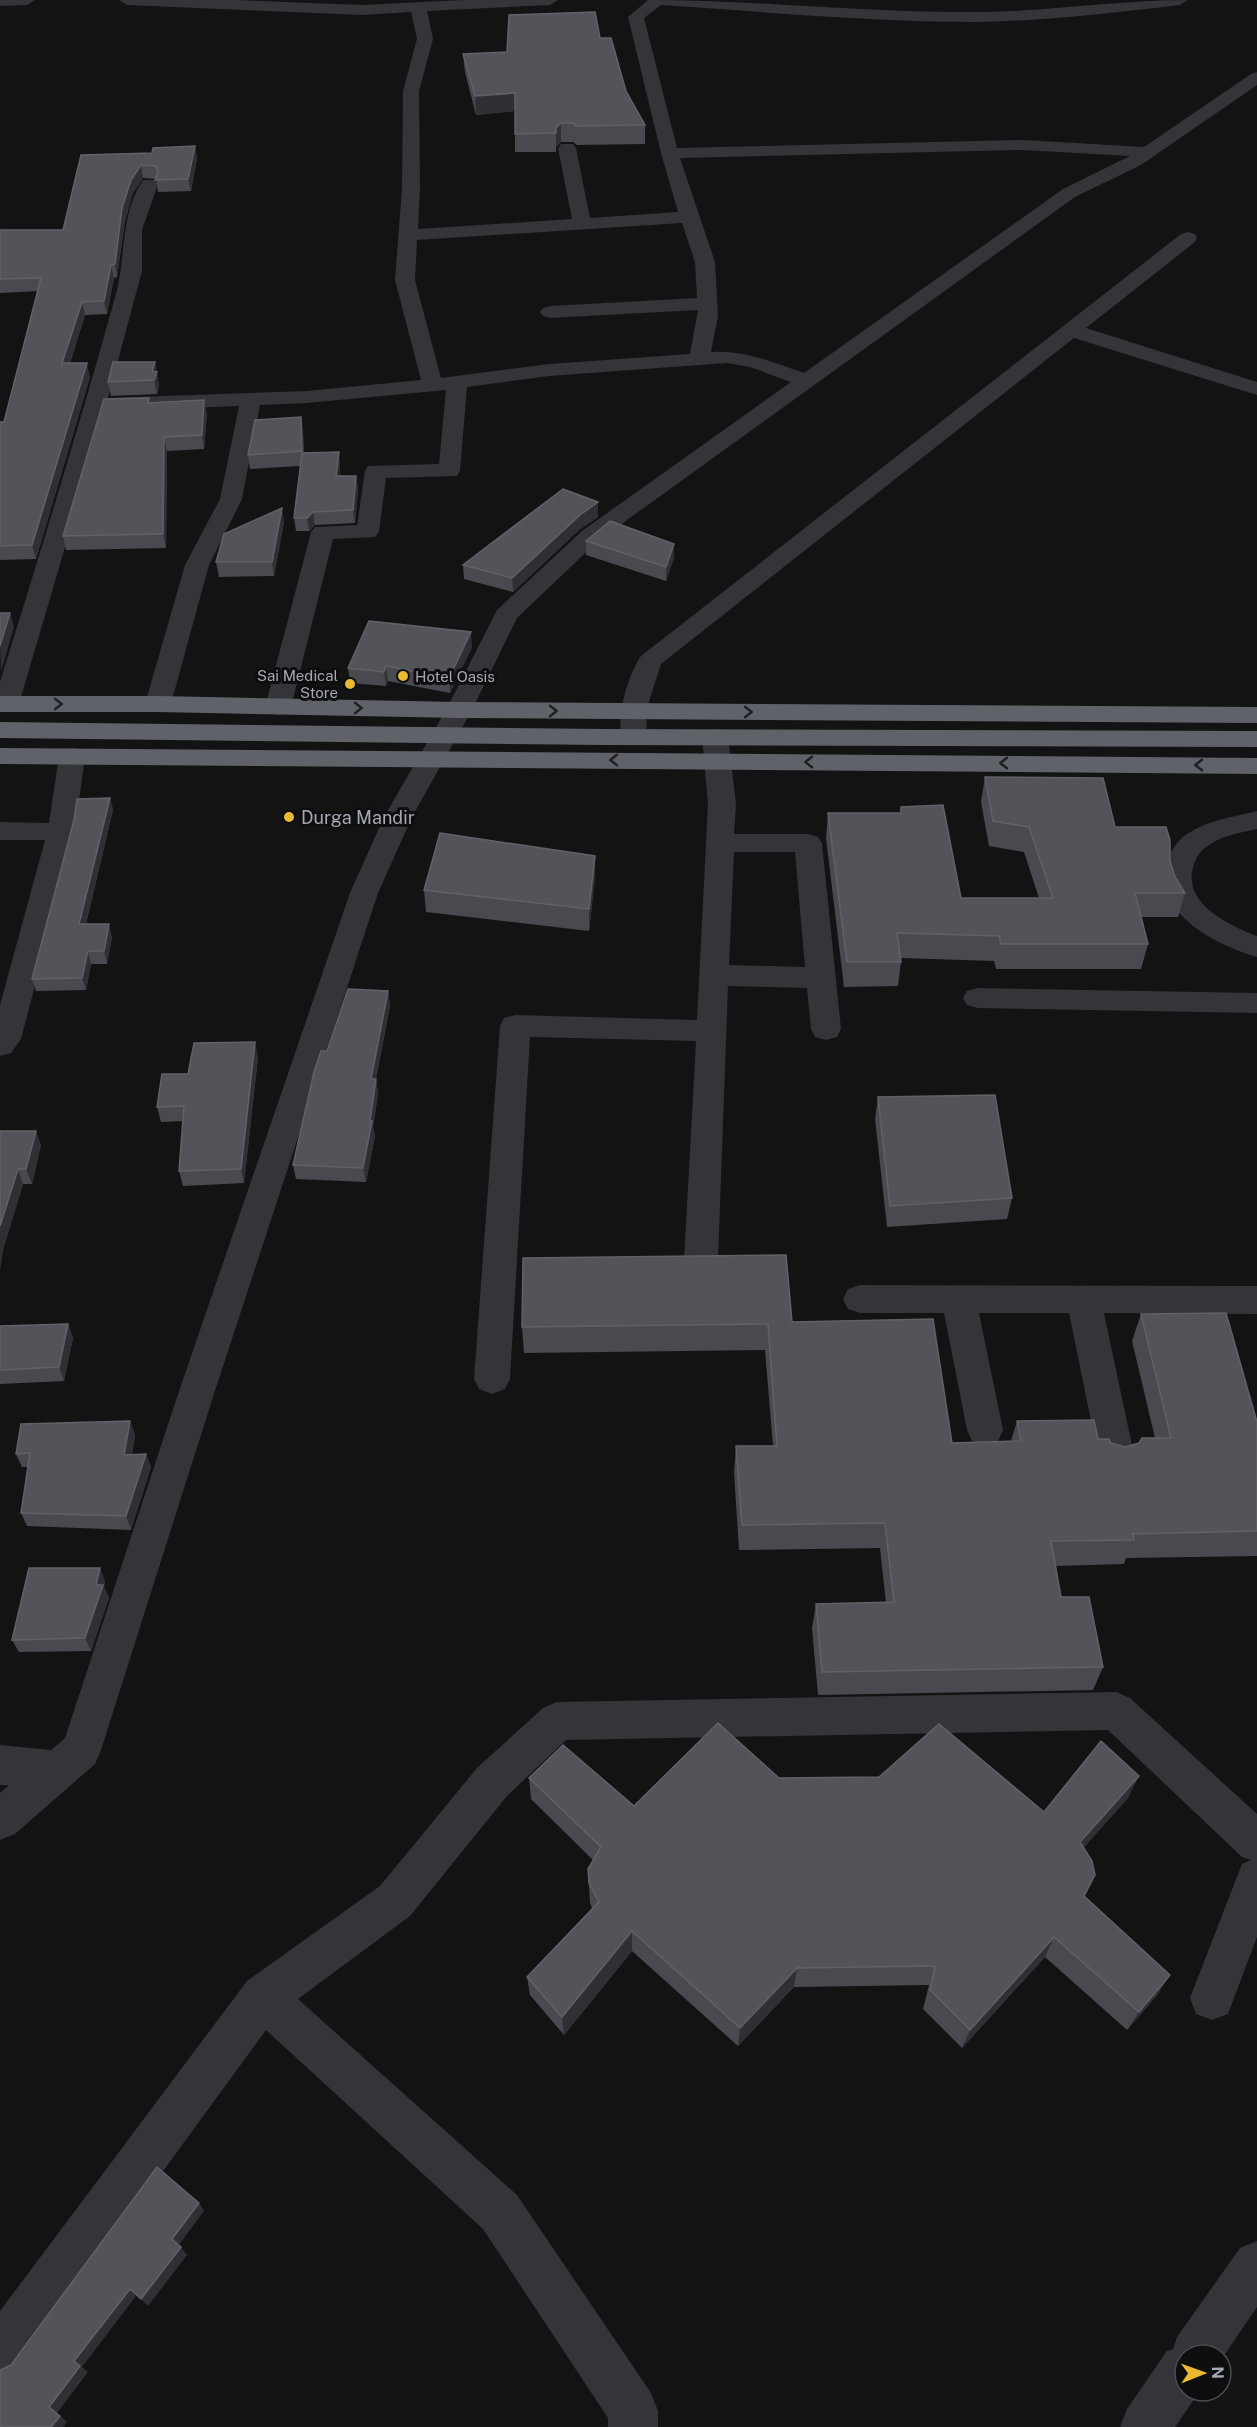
<svg xmlns="http://www.w3.org/2000/svg" width="1257" height="2427" viewBox="0 0 1257 2427" font-family="'Public Sans',sans-serif">
  <style>
    .lines { fill: none; stroke-linecap: round; stroke-linejoin: round }
    .minor { fill: #343439; fill-rule: evenodd }
    .highway { fill: #60626a; fill-rule: evenodd }
    .wall { fill: #494a4f }
    .shaded-wall { fill: #2f3033 }
    .building { fill: #53545a; stroke: #606268; stroke-width: 1.5 }
    .oneway { stroke: #1e1f21 }
    .poi-dot { fill: #ebb834; stroke: #0e0e0f; stroke-width: 2 }
    .labels { text-anchor: middle; dominant-baseline: central; stroke-width: 6; stroke-linejoin: round; paint-order: stroke }
    .far-poi-label { font-size: 15px; fill: #a5a9b4; stroke: #0e0e0f; text-anchor: end }
    .poi-label { font-size: 18px; fill: #a5a9b4; stroke: #0e0e0f; text-anchor: start }
  </style>
  <rect width="100%" height="100%" fill="#131314"/>
  <g class="lines">
    <g class="minor">
      <path d="M 0,0 L 35,0 L 27,5 L 0,6 Z"/>
      <path d="M 119,0 L 236,0 L 362,5 L 463,0 L 558,0 L 550,5 L 427,11 L 433,39 L 419,91 L 420,188 L 418,229 L 572,219 L 558,148 L 561,144 L 573,144 L 576,148 L 590,218 L 678,212 L 661,153 L 628,17 L 648,0 C 757,0 866,13 975,12 C 1046,12 1117,0 1188,0 L 1180,5 C 1112,13 1044,21 976,22 C 871,22 766,12 661,5 L 644,18 L 677,148 L 1023,140 L 1144,147 L 1251,74 L 1257,72 L 1257,85 L 1141,165 L 1075,197 L 598,541 L 517,618 L 472,710 L 412,817 L 378,893 L 213,1397 L 101,1750 L 95,1764 L 15,1834 L 0,1840 L 0,1793 L 9,1785 L 0,1785 L 0,1745 L 51,1750 L 65,1738 L 177,1397 L 350,893 L 384,817 L 446,710 L 497,610 L 582,531 L 791,382 L 750,367 L 727,363 L 549,376 L 467,387 L 460,471 L 457,476 L 386,478 L 379,532 L 375,537 L 333,539 L 291,707 L 287,712 L 278,715 L 269,712 L 265,707 L 311,532 L 315,527 L 357,525 L 365,471 L 368,466 L 439,464 L 446,390 L 307,403 L 260,405 L 242,499 L 209,565 L 171,704 L 167,709 L 158,712 L 149,709 L 145,704 L 185,565 L 220,499 L 239,406 L 105,411 L 19,704 L 15,709 L 0,710 L 0,682 C 40,553 80,424 116,294 C 126,257 120,214 143,180 L 155,180 L 158,184 L 142,230 L 142,271 L 108,398 L 307,391 L 421,380 L 395,280 L 402,188 L 403,91 L 417,39 L 411,12 L 362,15 L 127,5 ZM 1023,150 L 1130,156 L 1063,189 L 804,373 C 773,362 744,350 711,352 L 718,316 L 715,262 L 680,158 ZM 682,223 L 695,262 L 697,298 L 550,306 L 543,308 L 540,312 L 543,316 L 550,318 L 698,310 L 690,354 L 549,364 L 441,378 L 415,280 L 417,240 Z"/>
      <path d="M 1188,232 L 1195,234 L 1197,238 L 1195,242 L 1086,328 L 1257,382 L 1257,395 L 1074,338 L 661,664 L 646,711 L 647,737 L 643,743 L 634,745 L 625,743 C 612,724 629,673 641,656 L 1181,234 Z"/>
      <path d="M 715,729 L 724,731 L 728,737 L 736,804 L 734,834 L 808,834 L 818,837 L 822,843 L 841,1029 L 837,1037 L 826,1040 L 815,1037 L 811,1029 L 807,988 L 728,986 L 718,1260 L 713,1269 L 701,1273 L 689,1269 L 684,1260 L 696,1041 L 530,1037 L 510,1379 L 505,1389 L 492,1394 L 479,1389 L 474,1379 L 500,1026 L 504,1018 L 515,1015 L 697,1020 L 708,804 L 702,737 L 706,731 ZM 734,852 L 795,852 L 805,967 L 729,965 Z"/>
      <path d="M 72,748 L 81,750 L 85,756 L 75,832 L 21,1039 L 11,1053 L 0,1056 L 0,1005 L 45,840 L 0,840 L 0,822 L 49,823 L 59,756 L 63,750 Z"/>
      <path d="M 1257,811 L 1257,829 C 1239,833 1219,836 1205,848 C 1197,854 1194,862 1192,872 C 1187,906 1231,926 1257,936 L 1257,957 C 1220,946 1156,916 1165,868 C 1167,856 1176,841 1187,834 C 1208,820 1233,817 1257,811 Z"/>
      <path d="M 978,988 L 1257,993 L 1257,1013 L 978,1008 L 967,1005 L 963,998 L 967,991 Z"/>
      <path d="M 860,1285 L 1257,1286 L 1257,1314 L 1104,1313 L 1134,1455 L 1129,1466 L 1116,1470 L 1103,1466 L 1098,1455 L 1069,1313 L 979,1313 L 1003,1430 L 998,1441 L 985,1445 L 972,1441 L 967,1430 L 944,1313 L 860,1313 L 848,1309 L 843,1299 L 848,1289 Z"/>
      <path d="M 1116,1692 L 1130,1698 L 1257,1814 L 1257,1937 L 1228,2014 L 1212,2020 L 1196,2014 L 1190,1998 L 1242,1864 L 1251,1860 L 1242,1857 L 1108,1730 L 566,1740 L 507,1796 L 410,1916 L 298,1999 L 517,2195 L 651,2393 L 658,2411 L 658,2427 L 608,2427 L 608,2418 L 483,2229 L 266,2030 L 18,2370 L 0,2377 L 0,2311 L 247,1981 L 380,1886 L 477,1768 L 543,1708 L 557,1702 Z"/>
      <path d="M 1257,2241 L 1257,2307 L 1221,2360 L 1221,2355 L 1185,2355 L 1185,2391 L 1200,2391 L 1175,2427 L 1120,2427 L 1127,2409 L 1167,2351 L 1173,2349 L 1177,2337 L 1240,2248 Z"/>
    </g>
    <g class="highway">
      <path d="M 0,696 L 158,696 L 459,702 L 1257,707 L 1257,723 L 459,718 L 158,712 L 0,712 Z"/>
      <path d="M 0,722 L 604,729 L 1257,731 L 1257,747 L 604,745 L 0,738 Z"/>
      <path d="M 0,748 L 1257,758 L 1257,774 L 0,764 Z"/>
    </g>
  </g>
  <g class="wall">
    <path d="M 600,38 L 626,91 L 645,125 L 645,144 L 577,145 L 573,142 L 561,142 L 556,147 L 556,152 L 515,152 L 515,111 L 476,115 L 465,72 L 463,54 L 507,52 Z"/>
    <path d="M 195,146 L 197,158 L 191,191 L 158,192 L 156,179 L 143,178 L 133,193 L 125,221 L 117,277 L 114,278 L 107,314 L 85,315 L 70,363 L 90,377 L 36,559 L 0,560 L 0,422 L 4,422 L 38,291 L 0,293 L 0,230 L 63,230 L 152,153 Z"/>
    <path d="M 155,362 L 159,386 L 157,394 L 111,396 L 108,382 Z"/>
    <path d="M 204,400 L 207,414 L 204,449 L 167,451 L 166,548 L 66,550 L 63,536 L 150,402 Z"/>
    <path d="M 301,417 L 303,431 L 304,453 L 340,465 L 339,476 L 356,476 L 358,489 L 355,523 L 315,525 L 309,531 L 296,531 L 294,518 L 300,466 L 250,469 L 248,455 Z"/>
    <path d="M 598,517 L 580,529 L 513,592 L 464,579 L 463,565 Z"/>
    <path d="M 284,522 L 274,576 L 219,577 L 216,562 Z"/>
    <path d="M 586,541 L 674,544 L 674,558 L 666,581 L 586,555 Z"/>
    <path d="M 472,647 L 450,693 L 388,681 L 386,686 L 350,683 L 348,668 Z"/>
    <path d="M 985,777 L 1115,827 L 1170,861 L 1175,877 L 1185,893 L 1178,917 L 1141,917 L 1148,944 L 1141,969 L 996,969 L 994,961 L 901,958 L 901,962 L 898,986 L 844,987 L 826,838 L 828,813 L 900,813 L 901,807 L 961,898 L 1039,898 L 1024,852 L 989,846 L 981,802 Z"/>
    <path d="M 110,798 L 113,810 L 86,924 L 112,937 L 107,964 L 91,964 L 86,990 L 36,991 L 32,979 Z"/>
    <path d="M 595,856 L 595,877 L 589,931 L 426,912 L 424,890 Z"/>
    <path d="M 388,991 L 390,1006 L 376,1079 L 378,1094 L 373,1127 L 375,1136 L 366,1182 L 296,1179 L 293,1165 L 327,1051 Z"/>
    <path d="M 258,1057 L 244,1183 L 183,1186 L 179,1171 L 183,1121 L 161,1122 L 157,1107 L 188,1074 Z"/>
    <path d="M 878,1097 L 1012,1198 L 1007,1219 L 887,1227 L 875,1119 Z"/>
    <path d="M 0,1131 L 41,1145 L 32,1184 L 23,1184 L 4,1246 Z"/>
    <path d="M 1141,1314 L 1257,1422 L 1257,1556 L 1126,1558 L 1124,1564 L 1055,1566 L 1061,1597 L 1103,1667 L 1093,1690 L 818,1695 L 812,1628 L 816,1604 L 886,1603 L 880,1548 L 739,1550 L 734,1472 L 736,1446 L 773,1446 L 765,1350 L 524,1353 L 522,1327 L 792,1322 L 952,1443 L 1011,1441 L 1017,1421 L 1098,1439 L 1125,1447 L 1155,1438 L 1132,1341 Z"/>
    <path d="M 68,1324 L 73,1338 L 64,1381 L 0,1384 L 0,1326 Z"/>
    <path d="M 130,1421 L 135,1435 L 132,1454 L 146,1454 L 151,1467 L 131,1530 L 27,1526 L 21,1513 L 28,1467 L 22,1467 L 16,1454 Z"/>
    <path d="M 105,1581 L 104,1587 L 109,1598 L 91,1651 L 19,1652 L 12,1640 Z"/>
    <path d="M 529,1778 L 634,1806 L 779,1778 L 1044,1812 L 1128,1798 L 1083,1848 L 1084,1896 L 1158,1994 L 1127,2030 L 1045,1957 L 962,2048 L 923,2009 L 929,1985 L 794,1987 L 738,2046 L 632,1951 L 564,2035 L 530,1995 L 527,1977 L 592,1908 L 590,1903 L 588,1869 L 593,1860 L 531,1799 Z"/>
  </g>
  <g class="shaded-wall">
    <path d="M 515,93 L 515,111 L 476,115 L 475,96 Z"/>
    <path d="M 561,123 L 561,142 L 556,147 L 556,128 Z"/>
    <path d="M 195,146 L 197,158 L 191,191 L 188,179 Z"/>
    <path d="M 141,165 L 143,178 L 133,193 L 125,221 L 117,277 L 115,264 L 122,208 L 131,180 Z"/>
    <path d="M 111,265 L 114,278 L 107,314 L 104,301 Z"/>
    <path d="M 82,302 L 85,315 L 65,377 L 62,363 Z"/>
    <path d="M 155,362 L 159,386 L 157,394 L 152,371 Z"/>
    <path d="M 87,363 L 90,377 L 36,559 L 32,545 Z"/>
    <path d="M 204,400 L 207,414 L 204,449 L 202,435 Z"/>
    <path d="M 301,417 L 303,431 L 304,465 L 302,451 Z"/>
    <path d="M 164,437 L 167,451 L 166,548 L 163,534 Z"/>
    <path d="M 339,452 L 340,465 L 338,489 L 336,476 Z"/>
    <path d="M 356,476 L 358,489 L 355,523 L 353,510 Z"/>
    <path d="M 598,502 L 598,517 L 580,529 L 513,592 L 512,578 L 580,515 Z"/>
    <path d="M 282,508 L 284,522 L 274,576 L 272,562 Z"/>
    <path d="M 313,512 L 315,525 L 309,531 L 307,518 Z"/>
    <path d="M 674,544 L 674,558 L 666,581 L 666,567 Z"/>
    <path d="M 10,613 L 14,627 L 1,672 L 0,646 Z"/>
    <path d="M 471,632 L 472,647 L 450,693 L 449,678 Z"/>
    <path d="M 386,666 L 388,681 L 386,686 L 384,672 Z"/>
    <path d="M 110,798 L 113,810 L 83,936 L 79,924 Z"/>
    <path d="M 595,856 L 595,877 L 589,931 L 589,909 Z"/>
    <path d="M 109,924 L 112,937 L 107,964 L 104,951 Z"/>
    <path d="M 88,951 L 91,964 L 86,990 L 82,978 Z"/>
    <path d="M 388,991 L 390,1006 L 373,1094 L 371,1079 Z"/>
    <path d="M 255,1042 L 258,1057 L 244,1183 L 241,1169 Z"/>
    <path d="M 376,1079 L 378,1094 L 373,1127 L 375,1136 L 366,1182 L 363,1168 Z"/>
    <path d="M 36,1131 L 41,1145 L 32,1184 L 26,1169 Z"/>
    <path d="M 18,1169 L 23,1184 L 4,1246 L 0,1270 L 0,1226 Z"/>
    <path d="M 68,1324 L 73,1338 L 64,1381 L 59,1367 Z"/>
    <path d="M 130,1421 L 135,1435 L 129,1468 L 124,1455 Z"/>
    <path d="M 146,1454 L 151,1467 L 131,1530 L 126,1516 Z"/>
    <path d="M 100,1568 L 105,1581 L 104,1587 L 109,1598 L 91,1651 L 85,1638 Z"/>
    <path d="M 1139,1776 L 1128,1798 L 1070,1863 L 1080,1842 Z"/>
    <path d="M 632,1931 L 632,1951 L 564,2035 L 562,2017 Z"/>
    <path d="M 1054,1937 L 1045,1957 L 962,2048 L 970,2030 Z"/>
    <path d="M 797,1968 L 794,1987 L 738,2046 L 740,2028 Z"/>
    <path d="M 1170,1975 L 1158,1994 L 1127,2030 L 1139,2012 Z"/>
    <path d="M 199,2203 L 204,2211 L 178,2246 L 172,2239 Z"/>
    <path d="M 181,2247 L 187,2255 L 148,2306 L 141,2299 Z"/>
    <path d="M 130,2289 L 136,2296 L 82,2367 L 88,2372 L 57,2413 L 67,2422 L 63,2427 L 51,2427 L 49,2407 L 74,2361 Z"/>
  </g>
  <g class="building">
    <path d="M 595,12 L 600,38 L 611,38 L 626,91 L 645,125 L 576,126 L 573,123 L 561,123 L 556,128 L 556,133 L 515,134 L 515,93 L 475,96 L 463,54 L 507,52 L 509,15 Z"/>
    <path d="M 195,146 L 188,179 L 155,180 L 158,172 L 155,166 L 141,165 L 131,180 L 122,208 L 115,264 L 111,265 L 104,301 L 82,302 L 62,363 L 87,363 L 32,545 L 0,546 L 0,422 L 4,422 L 41,278 L 0,279 L 0,230 L 63,230 L 81,155 L 152,153 L 153,148 Z"/>
    <path d="M 113,362 L 155,362 L 152,371 L 157,372 L 154,380 L 108,382 Z"/>
    <path d="M 149,398 L 148,403 L 204,400 L 202,435 L 164,437 L 163,534 L 63,536 L 104,399 Z"/>
    <path d="M 301,417 L 302,451 L 248,455 L 255,420 Z"/>
    <path d="M 339,452 L 336,476 L 356,476 L 353,510 L 313,512 L 307,518 L 294,518 L 302,453 Z"/>
    <path d="M 563,489 L 598,502 L 580,515 L 512,578 L 463,565 Z"/>
    <path d="M 282,508 L 272,562 L 216,562 L 224,534 Z"/>
    <path d="M 610,521 L 674,544 L 666,567 L 586,541 Z"/>
    <path d="M 0,613 L 10,613 L 0,646 Z"/>
    <path d="M 369,621 L 471,632 L 449,678 L 386,666 L 384,672 L 348,668 Z"/>
    <path d="M 985,777 L 1103,778 L 1115,827 L 1166,827 L 1170,840 L 1170,861 L 1175,877 L 1185,893 L 1135,893 L 1148,944 L 1001,944 L 999,936 L 897,933 L 901,962 L 847,962 L 828,813 L 901,813 L 901,807 L 943,805 L 961,898 L 1053,898 L 1029,827 L 993,821 Z"/>
    <path d="M 110,798 L 79,924 L 109,924 L 104,951 L 88,951 L 82,978 L 32,979 L 74,820 L 77,799 Z"/>
    <path d="M 440,833 L 595,856 L 589,909 L 424,890 Z"/>
    <path d="M 348,989 L 388,991 L 371,1079 L 376,1079 L 370,1121 L 372,1121 L 363,1168 L 293,1165 L 314,1072 L 321,1051 L 327,1051 Z"/>
    <path d="M 255,1042 L 241,1169 L 179,1171 L 184,1106 L 157,1107 L 162,1074 L 188,1074 L 194,1043 Z"/>
    <path d="M 995,1095 L 1012,1198 L 890,1206 L 878,1097 Z"/>
    <path d="M 0,1131 L 36,1131 L 26,1169 L 18,1169 L 0,1226 Z"/>
    <path d="M 786,1255 L 792,1322 L 933,1319 L 952,1443 L 1021,1441 L 1017,1421 L 1094,1420 L 1098,1439 L 1109,1439 L 1111,1443 L 1125,1447 L 1139,1443 L 1142,1438 L 1171,1438 L 1141,1314 L 1226,1313 L 1257,1422 L 1257,1531 L 1133,1534 L 1134,1540 L 1051,1541 L 1061,1597 L 1089,1597 L 1103,1667 L 822,1672 L 816,1604 L 894,1602 L 885,1523 L 742,1525 L 736,1446 L 777,1446 L 768,1324 L 522,1327 L 523,1258 Z"/>
    <path d="M 68,1324 L 59,1367 L 0,1370 L 0,1326 Z"/>
    <path d="M 130,1421 L 124,1455 L 146,1454 L 126,1516 L 21,1513 L 30,1453 L 16,1454 L 21,1424 Z"/>
    <path d="M 29,1568 L 100,1568 L 96,1585 L 103,1585 L 85,1638 L 12,1640 Z"/>
    <path d="M 718,1723 L 779,1778 L 879,1777 L 939,1724 L 1044,1812 L 1101,1741 L 1139,1776 L 1080,1842 L 1092,1861 L 1095,1875 L 1084,1896 L 1170,1975 L 1139,2012 L 1054,1937 L 970,2030 L 930,1990 L 935,1966 L 797,1968 L 740,2028 L 632,1931 L 562,2017 L 527,1977 L 599,1902 L 589,1883 L 588,1869 L 601,1847 L 529,1778 L 563,1745 L 634,1806 Z"/>
    <path d="M 157,2167 L 199,2203 L 172,2239 L 181,2247 L 141,2299 L 130,2289 L 74,2361 L 80,2366 L 49,2407 L 60,2416 L 51,2427 L 0,2427 L 0,2370 L 11,2365 Z"/>
  </g>
  <defs><path id="oneway-chevron" d="M-2-3.5L2.5 0L-2 3.5" fill="none" stroke-width="1.6" stroke-linecap="round" stroke-linejoin="round" transform="scale(1.5)"/></defs>
  <g class="oneway">
    <use href="#oneway-chevron" transform="translate(58 704)"/>
    <use href="#oneway-chevron" transform="translate(358 708) rotate(1)"/>
    <use href="#oneway-chevron" transform="translate(553 711)"/>
    <use href="#oneway-chevron" transform="translate(748 712)"/>
    <use href="#oneway-chevron" transform="translate(614 760) rotate(-180)"/>
    <use href="#oneway-chevron" transform="translate(809 762) rotate(-180)"/>
    <use href="#oneway-chevron" transform="translate(1004 763) rotate(-180)"/>
    <use href="#oneway-chevron" transform="translate(1199 765) rotate(-180)"/>
  </g>
  <g class="poi-dot">
    <circle cx="403" cy="676" r="6"/>
    <circle cx="350" cy="684" r="6"/>
    <circle cx="289" cy="817" r="6"/>
  </g>
  <g class="labels">
    <g class="far-poi-label">
      <text x="338" y="675">Sai Medical<tspan x="338" dy="17">Store</tspan></text>
      <text x="415" y="676" text-anchor="start">Hotel Oasis</text>
    </g>
    <g class="poi-label">
      <text x="301" y="817">Durga Mandir</text>
    </g>
  </g>
  <g transform="translate(1203 2373) rotate(89)"><circle r="28" fill="#0e0e0f" stroke="#4a4c51" stroke-width="1.5"/>
  <path d="M0-4.5L10 22L0 15L-10 22Z" fill="#ebb834"/>
  <text y="-9" font-size="16" font-weight="bold" text-anchor="middle" fill="#a5a9b4">N</text>
  </g>
</svg>
